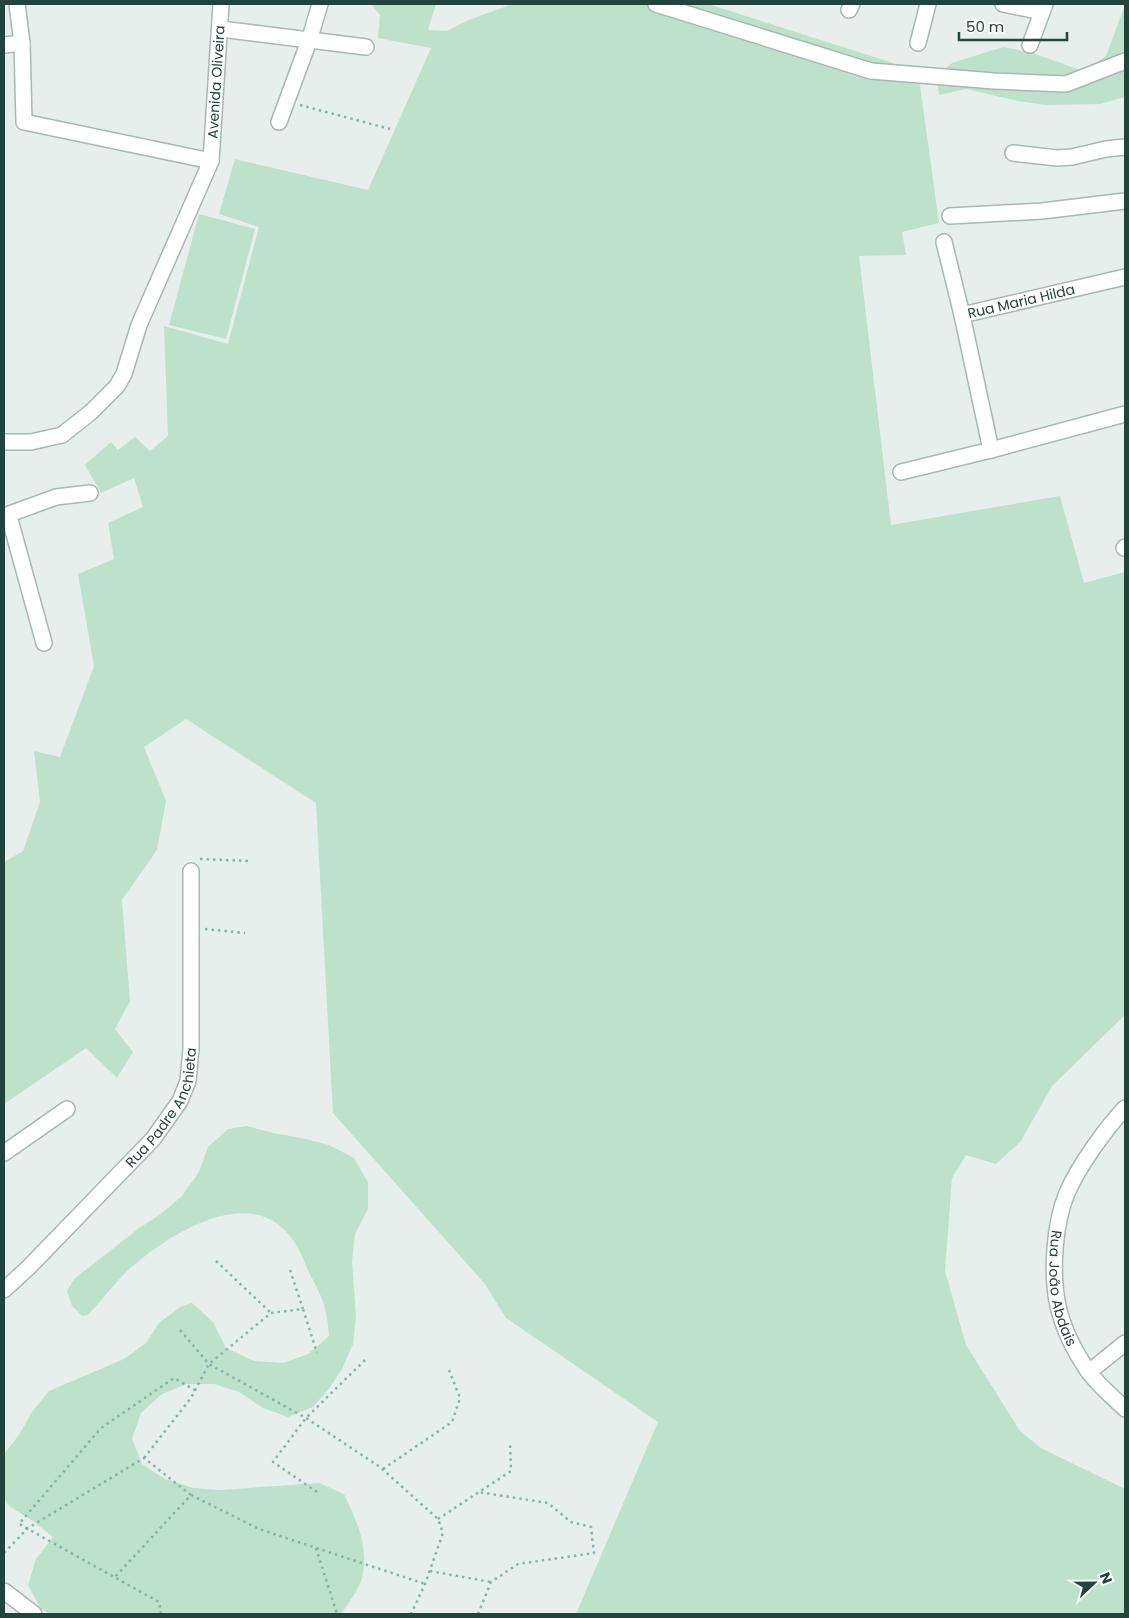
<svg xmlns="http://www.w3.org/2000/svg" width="1129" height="1618" viewBox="0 0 1129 1618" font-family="Poppins,sans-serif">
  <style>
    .green { fill: #bee1cb }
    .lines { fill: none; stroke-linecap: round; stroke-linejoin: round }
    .minor-casing { stroke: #a8b8b4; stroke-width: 18 }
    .path { stroke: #85b4aa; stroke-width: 2.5; stroke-dasharray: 2.5 4; stroke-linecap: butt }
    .minor { stroke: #fff; stroke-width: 15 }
    .labels { text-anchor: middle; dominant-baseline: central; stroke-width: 5; stroke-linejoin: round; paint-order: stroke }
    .street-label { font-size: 14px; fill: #23433d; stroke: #f7fbf9 }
  </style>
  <rect width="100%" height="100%" fill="#e6efec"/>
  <g class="green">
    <path d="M 371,4 L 436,4 L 428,30 L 447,31 L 466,21 L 513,4 L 708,4 L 918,71 L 939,223 L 902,232 L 906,255 L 859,256 L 891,525 L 1060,496 L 1084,583 L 1125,572 L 1125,1015 L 1052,1086 L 1021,1141 L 996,1164 L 966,1155 L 952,1178 L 945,1271 L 966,1345 L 1020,1431 L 1041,1448 L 1125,1489 L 1125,1614 L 576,1614 L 658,1422 L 506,1318 L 485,1284 L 333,1113 L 316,803 L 186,719 L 144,747 L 166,801 L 157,850 L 122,900 L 130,1001 L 115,1029 L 133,1052 L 117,1078 L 86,1048 L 4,1104 L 4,862 L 23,851 L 40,802 L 34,751 L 60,757 L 94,666 L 78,574 L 114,559 L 108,523 L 143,507 L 134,478 L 101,493 L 85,465 L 111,442 L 118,450 L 135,437 L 150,451 L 168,436 L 164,326 L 228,344 L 259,227 L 219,214 L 235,159 L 368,190 L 431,48 L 378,38 L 380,15 Z"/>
    <path d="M 1125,5 L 1125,97 L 1100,104 L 1045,105 L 1018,101 L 966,89 L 939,95 L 937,75 L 952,63 L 1003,47 L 1030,52 L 1083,71 L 1106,56 Z"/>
    <path d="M 199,214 L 255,229 L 226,339 L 169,325 Z"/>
    <path d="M 247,1126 L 273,1133 L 301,1138 L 329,1145 L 354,1158 L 368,1182 L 368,1209 L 355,1234 L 352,1261 L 356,1316 L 353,1344 L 342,1369 L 331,1386 L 313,1407 L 288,1417 L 263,1408 L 239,1392 L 214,1384 L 187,1384 L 162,1394 L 141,1413 L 132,1439 L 142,1464 L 165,1479 L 193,1488 L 220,1490 L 319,1483 L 344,1494 C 356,1519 368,1545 363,1573 C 362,1585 348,1604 341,1614 L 50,1614 L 41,1609 L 28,1585 L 36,1559 L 53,1537 L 33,1521 L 9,1506 L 4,1498 L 4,1454 L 19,1435 L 32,1412 L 49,1391 L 124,1359 L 146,1343 L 159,1323 L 180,1307 L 192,1303 L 213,1322 L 226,1348 L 254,1361 L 283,1363 L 308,1354 L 329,1336 C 328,1327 328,1318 325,1309 C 322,1295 313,1281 307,1268 C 300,1249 290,1230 271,1220 C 226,1195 155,1244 123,1275 C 111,1288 100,1302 88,1315 L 82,1316 L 72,1306 L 67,1291 L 74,1279 L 138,1229 L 162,1213 L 182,1196 L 199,1172 L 208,1147 L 228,1129 Z"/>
  </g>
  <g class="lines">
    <g class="minor-casing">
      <g id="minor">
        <path d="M 17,4 L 22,43 L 24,122 L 211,161"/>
        <path d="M 656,4 L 871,71 L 994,81 L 1066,84 L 1125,61"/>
        <path d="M 1003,4 L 1042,12"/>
        <path d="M 849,10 L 852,4"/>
        <path d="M 221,29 L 366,47"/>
        <path d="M 918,43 L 928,4"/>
        <path d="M 4,45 L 22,43"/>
        <path d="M 1030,45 L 1045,4"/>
        <path d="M 279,122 L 309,41 L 320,4"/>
        <path d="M 1013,153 L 1057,158 L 1072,157 L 1106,149 L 1125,147"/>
        <path d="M 950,216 L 1042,211 L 1125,201"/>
        <path id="s1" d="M 944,242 L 962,315 L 1125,277"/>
        <path d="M 962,315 L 991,450"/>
        <path id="s2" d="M 4,442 L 31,442 L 62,435 L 91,412 L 117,386 L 124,374 L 139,325 L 211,161 L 221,4"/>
        <path d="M 901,472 L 991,450 L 1125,414"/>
        <path d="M 4,516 L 56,497 L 90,493"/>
        <path d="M 9,516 L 44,643"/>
        <path d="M 1124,548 L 1125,547"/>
        <path id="s3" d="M 1125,1108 C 1106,1128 1078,1167 1067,1193 C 1054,1224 1051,1273 1058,1306 C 1063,1328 1075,1352 1088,1371 C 1098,1385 1113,1397 1125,1409"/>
        <path d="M 4,1153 L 67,1109"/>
        <path id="s4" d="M 4,1290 L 29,1267 L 153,1139 L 180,1101 L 188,1081 L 191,1049 L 191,871"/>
        <path d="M 1089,1372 L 1125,1343"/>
        <path d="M 4,1591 L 34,1614"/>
      </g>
    </g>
    <g class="path">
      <path d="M 300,105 L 390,129"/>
      <path d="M 200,859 L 249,861"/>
      <path d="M 205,929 L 245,933"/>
      <path d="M 216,1261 L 271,1313"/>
      <path d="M 290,1270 L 303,1309"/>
      <path d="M 180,1330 L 209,1364 L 306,1418 L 380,1467 L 438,1519 L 443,1533 L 425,1584 L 411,1614"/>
      <path d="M 144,1458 L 191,1398 L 209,1364 L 271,1313 L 303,1309 L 317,1353"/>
      <path d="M 383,1469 L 452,1422 L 460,1398 L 449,1370"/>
      <path d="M 317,1492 L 273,1462 L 306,1418 L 365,1360"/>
      <path d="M 191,1495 L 259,1529 L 425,1584"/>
      <path d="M 438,1519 L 511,1471 L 510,1442"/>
      <path d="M 316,1548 L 337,1614"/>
      <path d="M 4,1553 L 28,1528 L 144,1458 L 191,1495 L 115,1577"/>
      <path d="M 430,1571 L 491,1582"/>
      <path d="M 161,1614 L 159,1602 L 19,1524 L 101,1428 L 174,1378 L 195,1390"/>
      <path d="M 478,1614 L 491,1582 L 518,1564 L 594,1553 L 591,1527 L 571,1522 L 548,1503 L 478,1492"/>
    </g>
    <use href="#minor" class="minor"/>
  </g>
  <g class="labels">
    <g class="street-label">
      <text stroke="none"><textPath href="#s2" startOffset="456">Avenida Oliveira</textPath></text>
      <text stroke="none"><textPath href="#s1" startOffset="136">Rua Maria Hilda</textPath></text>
      <text stroke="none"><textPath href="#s4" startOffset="245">Rua Padre Anchieta</textPath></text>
      <text stroke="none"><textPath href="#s3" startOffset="201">Rua João Abdais</textPath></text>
    </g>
  </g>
  <rect width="1129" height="1618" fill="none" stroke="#23433d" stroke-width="10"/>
  <g transform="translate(1094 1583) rotate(68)" stroke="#f7fbf9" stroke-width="4" paint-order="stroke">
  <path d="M0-4L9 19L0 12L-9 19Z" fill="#23433d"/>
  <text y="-8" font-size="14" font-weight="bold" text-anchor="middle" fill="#23433d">N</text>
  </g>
  <path d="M959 32v8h108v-8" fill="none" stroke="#23433d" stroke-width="2.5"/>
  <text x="966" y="32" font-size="15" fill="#23433d" stroke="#f7fbf9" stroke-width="4" paint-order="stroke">50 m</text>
</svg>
